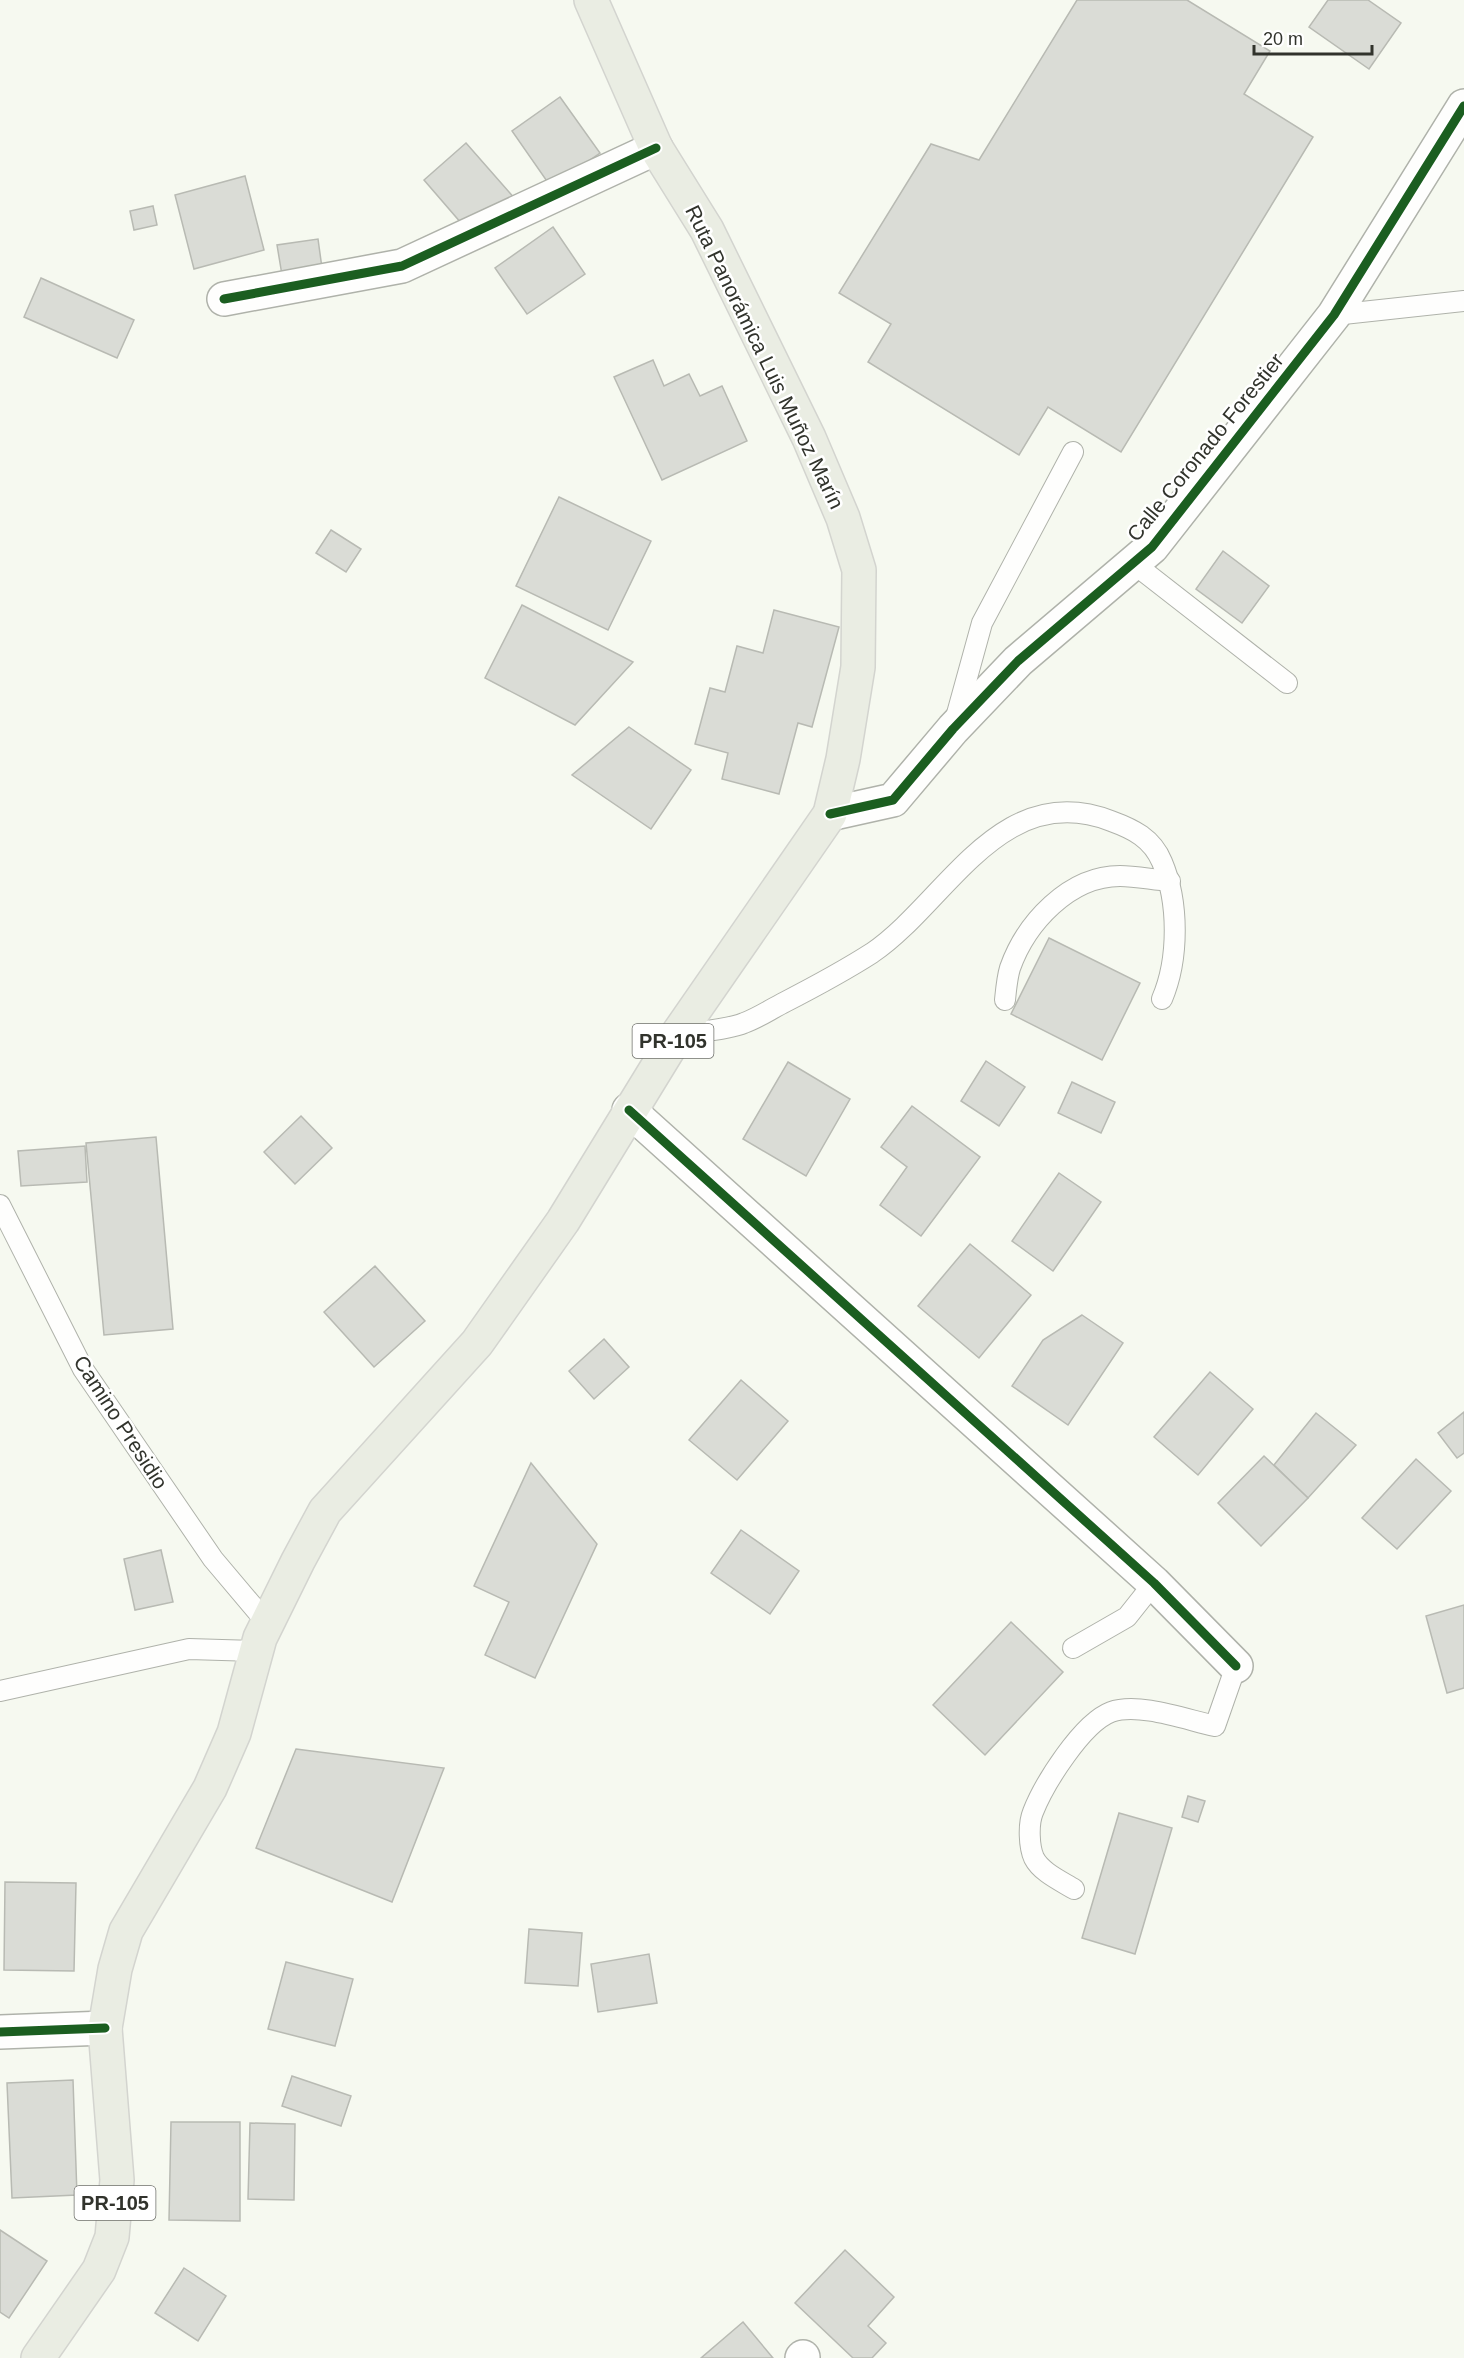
<svg xmlns="http://www.w3.org/2000/svg" width="1464" height="2358" viewBox="0 0 1464 2358" font-family="Helvetica,sans-serif">
  <style>
    .building { fill: #dadcd6; stroke: #b8bab3; stroke-width: 1.5 }
    .lines { fill: none; stroke-linecap: round; stroke-linejoin: round }
    .lane-casing { stroke: #afb2aa; stroke-width: 22 }
    .street-casing { stroke: #afb2aa; stroke-width: 36 }
    .primary-casing { stroke: #d3d4cf; stroke-width: 36 }
    .lane { stroke: #fefefd; stroke-width: 20 }
    .street { stroke: #fefefd; stroke-width: 33 }
    .primary { stroke: #eaede3; stroke-width: 33 }
    .cycleway-casing { stroke: #fff; stroke-width: 13 }
    .cycleway { stroke: #1b5e20; stroke-width: 9 }
    .labels { text-anchor: middle; dominant-baseline: central; stroke-width: 5; stroke-linejoin: round; paint-order: stroke }
    .shield { fill: #fff; stroke: #6f706b; stroke-width: 1.5 }
    .shield-label { font-size: 20px; font-weight: bold; fill: #31332c }
    .street-label { font-size: 21px; fill: #31332c; stroke: #fff }
  </style>
  <rect width="100%" height="100%" fill="#f6f9f0"/>
  <g class="building">
    <path d="M 1077,0 L 1187,0 L 1270,51 L 1244,94 L 1313,137 L 1121,452 L 1048,407 L 1019,455 L 868,362 L 891,324 L 839,293 L 931,144 L 979,160 Z"/>
    <path d="M 1328,0 L 1368,0 L 1401,23 L 1369,69 L 1309,27 Z"/>
    <path d="M 560,97 L 600,153 L 551,187 L 512,131 Z"/>
    <path d="M 466,143 L 517,201 L 462,224 L 424,180 Z"/>
    <path d="M 245,176 L 264,250 L 194,269 L 175,195 Z"/>
    <path d="M 153,206 L 157,225 L 134,230 L 130,211 Z"/>
    <path d="M 553,227 L 585,274 L 527,314 L 495,268 Z"/>
    <path d="M 318,239 L 322,268 L 282,275 L 277,245 Z"/>
    <path d="M 41,278 L 134,320 L 117,358 L 24,317 Z"/>
    <path d="M 653,360 L 664,386 L 689,374 L 700,396 L 722,386 L 747,441 L 662,480 L 614,377 Z"/>
    <path d="M 559,497 L 651,541 L 608,630 L 516,586 Z"/>
    <path d="M 331,530 L 361,549 L 346,572 L 316,553 Z"/>
    <path d="M 1223,551 L 1269,586 L 1242,623 L 1196,589 Z"/>
    <path d="M 522,605 L 633,662 L 575,725 L 485,678 Z"/>
    <path d="M 774,610 L 839,627 L 812,727 L 798,723 L 779,794 L 722,779 L 728,753 L 695,744 L 710,688 L 725,692 L 737,646 L 763,653 Z"/>
    <path d="M 629,727 L 691,770 L 651,829 L 572,775 Z"/>
    <path d="M 1049,938 L 1140,983 L 1102,1060 L 1011,1014 Z"/>
    <path d="M 986,1061 L 1025,1087 L 999,1126 L 961,1101 Z"/>
    <path d="M 788,1062 L 850,1099 L 806,1176 L 743,1139 Z"/>
    <path d="M 1072,1082 L 1115,1102 L 1101,1133 L 1058,1113 Z"/>
    <path d="M 912,1106 L 980,1157 L 921,1236 L 880,1205 L 907,1167 L 881,1147 Z"/>
    <path d="M 301,1116 L 332,1148 L 295,1184 L 264,1152 Z"/>
    <path d="M 156,1137 L 173,1329 L 104,1335 L 86,1143 Z"/>
    <path d="M 85,1146 L 87,1182 L 21,1186 L 18,1151 Z"/>
    <path d="M 1059,1173 L 1101,1202 L 1053,1271 L 1012,1241 Z"/>
    <path d="M 970,1244 L 1031,1295 L 979,1358 L 918,1306 Z"/>
    <path d="M 375,1266 L 425,1321 L 374,1367 L 324,1312 Z"/>
    <path d="M 1082,1315 L 1123,1343 L 1068,1425 L 1012,1386 L 1043,1340 Z"/>
    <path d="M 604,1339 L 629,1367 L 594,1399 L 569,1371 Z"/>
    <path d="M 1210,1372 L 1253,1409 L 1198,1475 L 1154,1437 Z"/>
    <path d="M 741,1380 L 788,1421 L 737,1480 L 689,1440 Z"/>
    <path d="M 1464,1412 L 1464,1453 L 1457,1458 L 1438,1433 Z"/>
    <path d="M 1316,1413 L 1356,1445 L 1308,1498 L 1274,1465 Z"/>
    <path d="M 1264,1456 L 1308,1498 L 1261,1546 L 1218,1503 Z"/>
    <path d="M 1416,1459 L 1451,1491 L 1397,1549 L 1362,1518 Z"/>
    <path d="M 531,1463 L 597,1544 L 535,1678 L 485,1655 L 509,1602 L 474,1586 Z"/>
    <path d="M 741,1530 L 799,1571 L 770,1614 L 711,1573 Z"/>
    <path d="M 161,1550 L 173,1602 L 135,1610 L 124,1559 Z"/>
    <path d="M 1464,1605 L 1464,1688 L 1447,1693 L 1426,1616 Z"/>
    <path d="M 1011,1622 L 1063,1672 L 985,1755 L 933,1705 Z"/>
    <path d="M 296,1749 L 444,1768 L 392,1902 L 256,1848 Z"/>
    <path d="M 1188,1796 L 1205,1801 L 1198,1822 L 1182,1817 Z"/>
    <path d="M 1119,1813 L 1172,1828 L 1135,1954 L 1082,1938 Z"/>
    <path d="M 5,1882 L 76,1883 L 74,1971 L 4,1970 Z"/>
    <path d="M 529,1929 L 582,1933 L 578,1986 L 525,1983 Z"/>
    <path d="M 649,1954 L 657,2003 L 598,2012 L 591,1964 Z"/>
    <path d="M 286,1962 L 353,1979 L 335,2046 L 268,2029 Z"/>
    <path d="M 292,2076 L 351,2096 L 341,2126 L 282,2106 Z"/>
    <path d="M 73,2080 L 77,2195 L 12,2198 L 7,2083 Z"/>
    <path d="M 171,2122 L 240,2122 L 240,2221 L 169,2220 Z"/>
    <path d="M 250,2123 L 295,2124 L 294,2200 L 248,2199 Z"/>
    <path d="M 0,2230 L 47,2261 L 9,2318 L 0,2312 Z"/>
    <path d="M 845,2250 L 894,2297 L 868,2326 L 886,2343 L 872,2358 L 853,2358 L 795,2303 Z"/>
    <path d="M 184,2268 L 226,2296 L 198,2341 L 155,2313 Z"/>
    <path d="M 743,2322 L 773,2358 L 701,2358 Z"/>
  </g>
  <g class="lines">
    <g class="lane-casing">
      <g id="lane">
        <path d="M 1334,315 L 1464,301"/>
        <path d="M 1133,563 L 1287,683"/>
        <path d="M 955,721 L 982,623 L 1073,452"/>
        <path d="M 1005,1000 C 1006,990 1007,978 1010,968 C 1026,923 1069,876 1120,876 C 1136,876 1154,880 1170,881"/>
        <path d="M 677,1035 C 698,1031 724,1031 744,1023 C 758,1018 771,1009 785,1002 C 814,987 844,971 872,953 C 946,903 1000,778 1111,821 C 1133,829 1152,838 1162,862 C 1179,902 1179,959 1162,999"/>
        <path d="M 0,1205 L 83,1369 L 213,1559 L 267,1623"/>
        <path d="M 1073,1648 L 1127,1617 L 1154,1583"/>
        <path d="M 0,1691 L 189,1649 L 255,1651"/>
        <path d="M 1074,1889 C 1061,1881 1041,1872 1034,1858 C 1029,1847 1028,1824 1033,1812 C 1044,1784 1082,1723 1111,1712 C 1139,1702 1187,1720 1215,1726 L 1236,1666"/>
      </g>
    </g>
    <g class="street-casing">
      <g id="street">
        <path d="M 224,299 L 402,266 L 656,148"/>
        <path d="M 830,814 L 893,800 L 953,729 L 1018,661 L 1152,547 L 1334,315 L 1464,106"/>
        <path d="M 629,1110 L 1154,1583 L 1236,1666"/>
        <path d="M 0,2032 L 105,2028"/>
        <path d="M 802,2358 L 803,2357"/>
      </g>
    </g>
    <g class="primary-casing">
      <path id="primary" d="M 38,2358 L 99,2270 L 112,2237 L 117,2180 L 105,2028 L 115,1969 L 126,1931 L 210,1788 L 234,1733 L 260,1638 L 298,1561 L 325,1511 L 477,1343 L 563,1221 L 677,1035 L 830,814 L 843,759 L 858,667 L 859,570 L 843,518 L 809,438 L 707,230 L 656,148 L 591,0"/>
    </g>
    <use href="#lane" class="lane"/>
    <use href="#street" class="street"/>
    <use href="#primary" class="primary"/>
    <g class="cycleway-casing">
      <g id="cycleway">
        <path d="M 224,299 L 402,266 L 656,148"/>
        <path d="M 830,814 L 893,800 L 953,729 L 1018,661 L 1152,547 L 1334,315 L 1464,106"/>
        <path d="M 629,1110 L 1154,1583 L 1236,1666"/>
        <path d="M 0,2032 L 105,2028"/>
      </g>
    </g>
    <use href="#cycleway" class="cycleway"/>
  </g>
  <g class="labels">
    <g class="shield">
      <rect x="632.5" y="1024" width="81" height="34" rx="4.5"/>
      <rect x="74.5" y="2186" width="81" height="34" rx="4.5"/>
    </g>
    <g class="shield-label">
      <text x="673" y="1041">PR-105</text>
      <text x="115" y="2203">PR-105</text>
    </g>
    <g class="street-label">
      <text transform="translate(765 357) rotate(64)">Ruta Panorámica Luis Muñoz Marín</text>
      <text transform="translate(1205 447) rotate(-51)">Calle Coronado Forestier</text>
      <text transform="translate(121 1422) rotate(57)">Camino Presidio</text>
    </g>
  </g>
  <path d="M1254 45v9h118v-9" fill="none" stroke="#31332c" stroke-width="3"/>
  <text x="1263" y="45" font-size="18" fill="#31332c" stroke="#ffffff" stroke-width="4.5" paint-order="stroke">20 m</text>
</svg>
